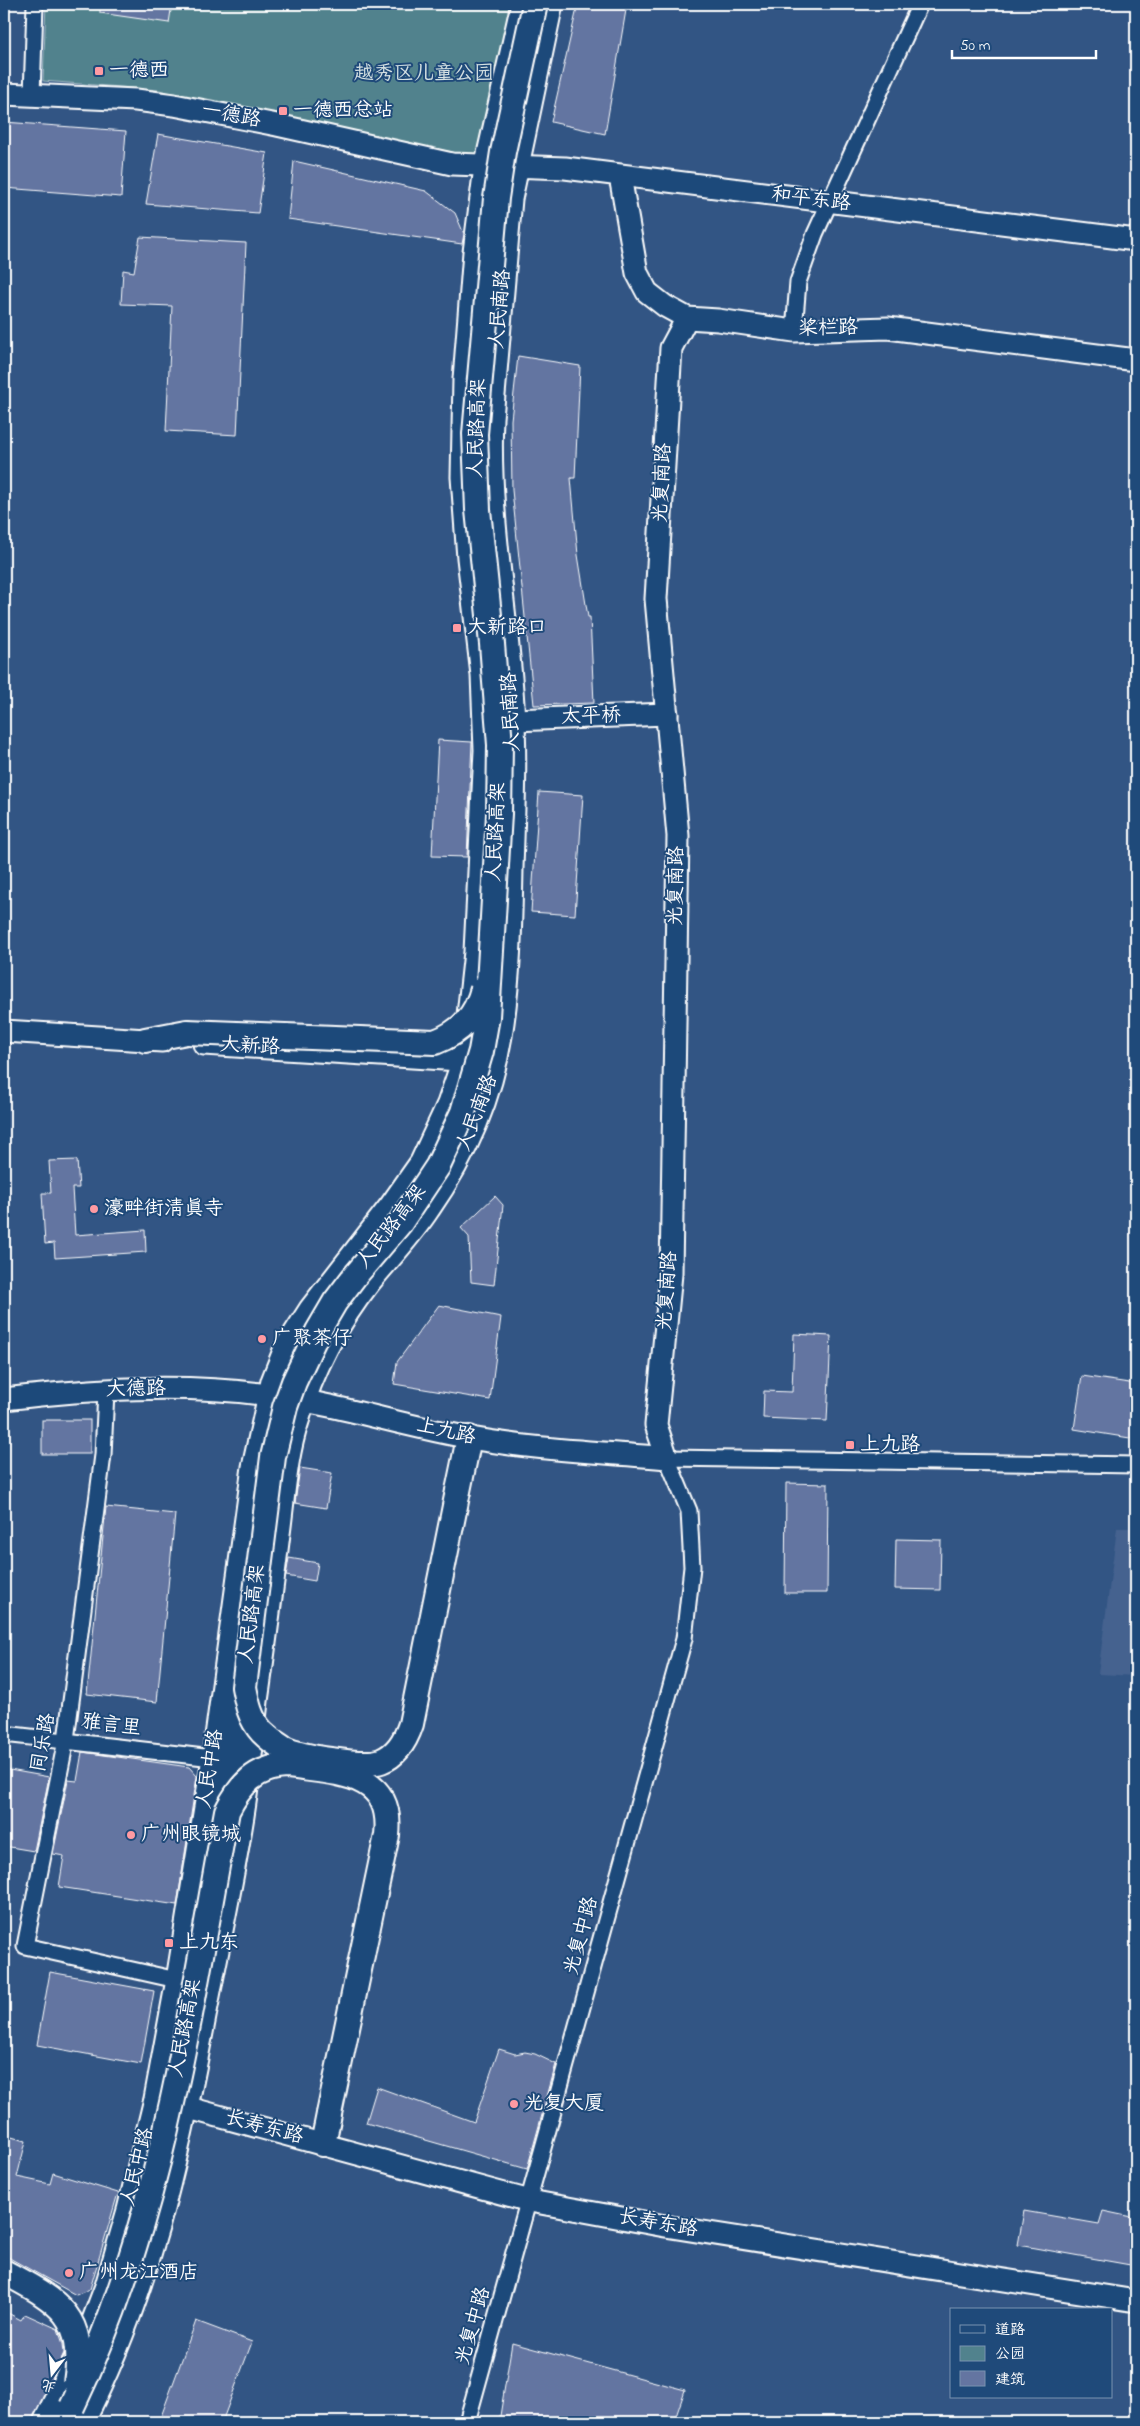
<svg xmlns="http://www.w3.org/2000/svg" width="1140" height="2426" viewBox="0 0 1140 2426" font-family="'Indie Flower','LXGW WenKai TC',sans-serif">
  <style>
    .built { fill: #45628f }
    .green { fill: #51828d; stroke: #a8c0c6 }
    .building { fill: #6475a1; stroke: #fff }
    .lines { fill: none; stroke-linecap: round; stroke-linejoin: round }
    .street-casing { stroke: #fff; stroke-width: 19 }
    .secondary-casing { stroke: #fff; stroke-width: 25 }
    .primary-casing { stroke: #fff; stroke-width: 28 }
    .street { stroke: #1f4a7a; stroke-width: 15 }
    .secondary { stroke: #1f4a7a; stroke-width: 21 }
    .primary { stroke: #1f4a7a; stroke-width: 24 }
    .primary-bridge-casing { stroke: #fff; stroke-width: 28; stroke-linecap: butt }
    .primary-bridge { stroke: #1f4a7a; stroke-width: 24 }
    .poi-dot { fill: #ff9aa2; stroke: #1f4a7a; stroke-width: 2 }
    .labels { text-anchor: middle; dominant-baseline: central; stroke-width: 4; stroke-linejoin: round; paint-order: stroke }
    .poi-label { font-size: 20px; fill: #fff; stroke: #1f4a7a; text-anchor: start }
    .park-label { font-size: 20px; fill: #d4e0e2; stroke: #1f4a7a }
    .street-label { font-size: 20px; fill: #fff; stroke: #1f4a7a }
  </style>
  <rect width="100%" height="100%" fill="#325584"/>
  <filter id="ink" filterUnits="userSpaceOnUse"><feTurbulence type="fractalNoise" baseFrequency=".02" numOctaves="2"/><feDisplacementMap in="SourceGraphic" scale="10" xChannelSelector="R" yChannelSelector="G"/><feConvolveMatrix kernelMatrix="1 2 1 2 8 2 1 2 1" color-interpolation-filters="sRGB"/></filter>
  <g filter="url(#ink)">
    <path class="built" d="M 1117,1528 L 1136,1528 L 1136,1676 L 1098,1674 Z"/>
    <path class="green" d="M 46,4 L 514,4 L 479,157 L 336,130 L 159,90 L 43,81 Z"/>
    <g class="building">
      <path d="M 100,4 L 172,4 L 169,23 L 100,13 Z"/>
      <path d="M 578,4 L 627,4 L 605,134 L 551,122 Z"/>
      <path d="M 4,122 L 126,131 L 121,197 L 4,188 Z"/>
      <path d="M 158,134 L 267,153 L 258,213 L 146,204 Z"/>
      <path d="M 294,161 L 426,191 L 455,213 L 464,234 L 462,244 L 288,219 Z"/>
      <path d="M 140,237 L 246,243 L 237,435 L 166,431 L 172,306 L 121,304 L 123,270 L 134,272 Z"/>
      <path d="M 518,356 L 580,366 L 575,478 L 571,478 L 578,555 L 588,617 L 590,617 L 594,703 L 534,705 L 512,490 L 511,420 Z"/>
      <path d="M 438,740 L 472,742 L 467,857 L 432,856 Z"/>
      <path d="M 539,792 L 583,795 L 575,915 L 531,912 Z"/>
      <path d="M 77,1160 L 79,1188 L 72,1188 L 75,1235 L 145,1230 L 146,1252 L 55,1258 L 54,1243 L 45,1244 L 42,1193 L 51,1193 L 49,1161 Z"/>
      <path d="M 495,1196 L 503,1205 L 494,1285 L 471,1282 L 469,1237 L 461,1228 Z"/>
      <path d="M 439,1305 L 501,1317 L 490,1400 L 394,1384 L 397,1362 Z"/>
      <path d="M 794,1334 L 831,1336 L 827,1421 L 763,1418 L 764,1391 L 792,1392 Z"/>
      <path d="M 1082,1376 L 1136,1384 L 1136,1439 L 1074,1429 Z"/>
      <rect x="42" y="1420" width="48" height="34"/>
      <path d="M 300,1468 L 332,1473 L 326,1508 L 295,1503 Z"/>
      <path d="M 786,1483 L 828,1484 L 827,1593 L 785,1593 Z"/>
      <path d="M 106,1507 L 175,1514 L 157,1702 L 87,1694 Z"/>
      <path d="M 896,1539 L 941,1540 L 940,1590 L 895,1589 Z"/>
      <path d="M 289,1558 L 318,1563 L 315,1581 L 286,1576 Z"/>
      <path d="M 82,1752 L 189,1767 L 197,1776 L 177,1905 L 59,1887 L 64,1856 L 53,1854 L 68,1780 L 77,1781 Z"/>
      <path d="M 4,1769 L 49,1777 L 34,1851 L 4,1846 Z"/>
      <path d="M 50,1972 L 154,1991 L 141,2064 L 37,2045 Z"/>
      <path d="M 499,2049 L 515,2054 L 525,2052 L 535,2054 L 556,2064 L 527,2169 L 366,2123 L 377,2087 L 474,2122 Z"/>
      <path d="M 4,2135 L 26,2141 L 17,2177 L 50,2184 L 53,2173 L 118,2193 L 90,2289 L 76,2295 L 4,2255 Z"/>
      <path d="M 1024,2211 L 1099,2224 L 1103,2211 L 1136,2218 L 1136,2266 L 1018,2245 Z"/>
      <path d="M 4,2311 L 21,2320 L 25,2314 L 58,2329 L 63,2344 L 64,2353 L 32,2422 L 4,2422 Z"/>
      <path d="M 196,2321 L 252,2342 L 222,2422 L 159,2422 Z"/>
      <path d="M 512,2343 L 685,2390 L 674,2422 L 499,2422 Z"/>
    </g>
    <g class="lines">
      <g class="street-casing">
        <g id="street">
          <path d="M 32,95 L 35,4"/>
          <path d="M 794,331 L 798,282 L 815,234 L 920,4"/>
          <path d="M 106,1391 L 103,1455 L 66,1740 L 25,1946 L 177,1980"/>
          <path d="M 4,1734 L 213,1758"/>
          <path d="M 467,2422 L 684,1639 L 692,1567 L 689,1511 L 667,1458 L 1136,1465"/>
        </g>
      </g>
      <g class="secondary-casing">
        <g id="secondary">
          <path d="M 4,94 L 136,100 L 174,105 L 277,125 L 452,164 L 565,168 L 1136,240"/>
          <path d="M 620,176 L 637,273 L 647,292 L 665,306 L 687,318 L 718,320 L 794,331 L 888,328 L 1136,360"/>
          <path d="M 514,720 L 667,714"/>
          <path d="M 4,1031 L 162,1041"/>
          <path d="M 204,1044 L 476,1061"/>
          <path d="M 4,1399 C 90,1389 181,1383 268,1395 C 337,1404 403,1426 471,1438 C 536,1450 602,1452 667,1458 L 656,1425 L 671,1274 L 678,836 L 656,599 L 671,348 L 687,318"/>
          <path d="M 174,2104 L 530,2201 L 665,2226 L 1136,2301"/>
          <path d="M 44,2422 L 90,2328 L 106,2286 L 128,2210 L 155,2099 L 177,1980 L 213,1758 L 253,1467 L 272,1381 L 285,1348 L 310,1309 L 390,1206 L 421,1162 L 448,1104 L 463,1060 L 475,952 L 485,750 L 482,675 L 468,558 L 462,477 L 464,379 L 474,252 L 485,167 L 522,4"/>
          <path d="M 83,2422 C 148,2297 178,2160 204,2022 C 217,1953 232,1885 243,1816 C 249,1778 253,1739 257,1701 C 265,1646 272,1590 279,1534 C 284,1497 286,1457 298,1421 C 313,1369 336,1325 370,1282 C 390,1258 412,1235 429,1209 C 466,1156 491,1099 501,1036 C 510,981 511,924 512,868 C 514,809 517,750 512,690 C 505,599 488,509 492,418 L 511,199 L 552,4"/>
        </g>
      </g>
      <g class="primary-casing">
        <g id="primary">
          <path d="M 145,1040 L 187,1032"/>
          <path d="M 458,1491 L 469,1438"/>
          <path d="M 227,1811 L 244,1687"/>
          <path d="M 323,2144 L 329,2114"/>
          <path d="M 64,2422 L 72,2407"/>
        </g>
      </g>
      <use href="#street" class="street"/>
      <use href="#secondary" class="secondary"/>
      <use href="#primary" class="primary"/>
      <g class="primary-bridge-casing">
        <g id="primary-bridge">
          <path d="M 187,1032 L 435,1042 C 461,1032 476,1016 483,989"/>
          <path d="M 458,1491 L 411,1724 C 406,1739 397,1755 381,1761 C 364,1767 300,1757 283,1748 C 276,1744 268,1738 262,1732 C 250,1719 247,1703 244,1687 L 273,1457 L 285,1407 L 294,1382 L 318,1331 L 335,1302 L 354,1277 L 400,1223 L 438,1166 L 463,1112 L 481,1051 L 487,1017 L 492,934 L 499,814 L 500,745 L 492,644 L 478,510 L 475,434 L 496,198 L 503,152 L 535,4"/>
          <path d="M 4,2272 C 58,2301 87,2315 76,2383"/>
          <path d="M 72,2407 C 163,2218 189,2015 227,1811 C 240,1785 256,1767 287,1766 C 333,1773 394,1770 387,1835 L 329,2114"/>
        </g>
      </g>
      <use href="#primary-bridge" class="primary-bridge"/>
    </g>
  </g>
  <g class="poi-dot">
    <rect x="94" y="66" width="10" height="10" rx="2.5"/>
    <rect x="278" y="106" width="10" height="10" rx="2.5"/>
    <rect x="452" y="623" width="10" height="10" rx="2.5"/>
    <circle cx="94" cy="1209" r="5"/>
    <circle cx="262" cy="1339" r="5"/>
    <rect x="845" y="1440" width="10" height="10" rx="2.5"/>
    <circle cx="131" cy="1835" r="5"/>
    <rect x="164" y="1938" width="10" height="10" rx="2.5"/>
    <circle cx="514" cy="2104" r="5"/>
    <circle cx="69" cy="2273" r="5"/>
  </g>
  <g class="labels">
    <g class="poi-label">
      <text x="109" y="71">一德西</text>
      <text x="293" y="111">一德西总站</text>
      <text x="467" y="628">大新路口</text>
      <text x="104" y="1209">濠畔街清真寺</text>
      <text x="272" y="1339">广聚茶仔</text>
      <text x="860" y="1445">上九路</text>
      <text x="141" y="1835">广州眼镜城</text>
      <text x="179" y="1943">上九东</text>
      <text x="524" y="2104">光复大厦</text>
      <text x="79" y="2273">广州龙江酒店</text>
    </g>
    <g class="park-label">
      <text x="424" y="74">越秀区儿童公园</text>
    </g>
    <g class="street-label">
      <text transform="translate(231 116) rotate(11)">一德路</text>
      <text transform="translate(811 200) rotate(7)">和平东路</text>
      <text transform="translate(501 309) rotate(-85)">人民南路</text>
      <text transform="translate(828 329) rotate(-1)">桨栏路</text>
      <text transform="translate(478 428) rotate(-88)">人民路高架</text>
      <text transform="translate(663 483) rotate(-87)">光复南路</text>
      <text transform="translate(512 712) rotate(-93)">人民南路</text>
      <text transform="translate(591 717) rotate(-2)">太平桥</text>
      <text transform="translate(497 832) rotate(-87)">人民路高架</text>
      <text transform="translate(677 886) rotate(-89)">光复南路</text>
      <text transform="translate(250 1047) rotate(3)">大新路</text>
      <text transform="translate(478 1113) rotate(-69)">人民南路</text>
      <text transform="translate(392 1227) rotate(-52)">人民路高架</text>
      <text transform="translate(668 1291) rotate(-86)">光复南路</text>
      <text transform="translate(136 1390) rotate(-1)">大德路</text>
      <text transform="translate(446 1432) rotate(13)">上九路</text>
      <text transform="translate(253 1614) rotate(-83)">人民路高架</text>
      <text transform="translate(111 1726) rotate(7)">雅言里</text>
      <text transform="translate(44 1743) rotate(-80)">同乐路</text>
      <text transform="translate(211 1769) rotate(-81)">人民中路</text>
      <text transform="translate(582 1936) rotate(-75)">光复中路</text>
      <text transform="translate(186 2028) rotate(-79)">人民路高架</text>
      <text transform="translate(264 2128) rotate(15)">长寿东路</text>
      <text transform="translate(138 2167) rotate(-76)">人民中路</text>
      <text transform="translate(658 2224) rotate(10)">长寿东路</text>
      <text transform="translate(474 2326) rotate(-74)">光复中路</text>
    </g>
  </g>
  <rect width="1140" height="2426" fill="none" stroke="#1f4a7a" stroke-width="20"/>
  <rect x="10" y="10" width="1120" height="2406" fill="none" stroke="#fff" stroke-width="2" filter="url(#ink)"/>
  <rect x="950" y="2308" width="162" height="90" fill="#1f4a7a" stroke="#7992af"/>
  <rect x="960" y="2325" width="25" height="8" fill="#1f4a7a" stroke="#7992af"/>
  <text x="995" y="2334" font-size="15" fill="#ffffff">道路</text>
  <rect x="960" y="2346" width="25" height="15" fill="#51828d" stroke="#7992af"/>
  <text x="995" y="2358" font-size="15" fill="#ffffff">公园</text>
  <rect x="960" y="2371" width="25" height="15" fill="#6475a1" stroke="#7992af"/>
  <text x="995" y="2384" font-size="15" fill="#ffffff">建筑</text>
  <g transform="translate(52 2374) rotate(196)" stroke="#1f4a7a" stroke-width="4" paint-order="stroke">
  <path d="M0-4L9 19L0 12L-9 19Z" fill="#ffffff"/>
  <text y="-8" font-size="14" font-weight="bold" text-anchor="middle" fill="#ffffff">北</text>
  </g>
  <path d="M952 50v8h144v-8" fill="none" stroke="#ffffff" stroke-width="2.5"/>
  <text x="960" y="50" font-size="15" fill="#ffffff" stroke="#1f4a7a" stroke-width="4" paint-order="stroke">50 m</text>
</svg>
